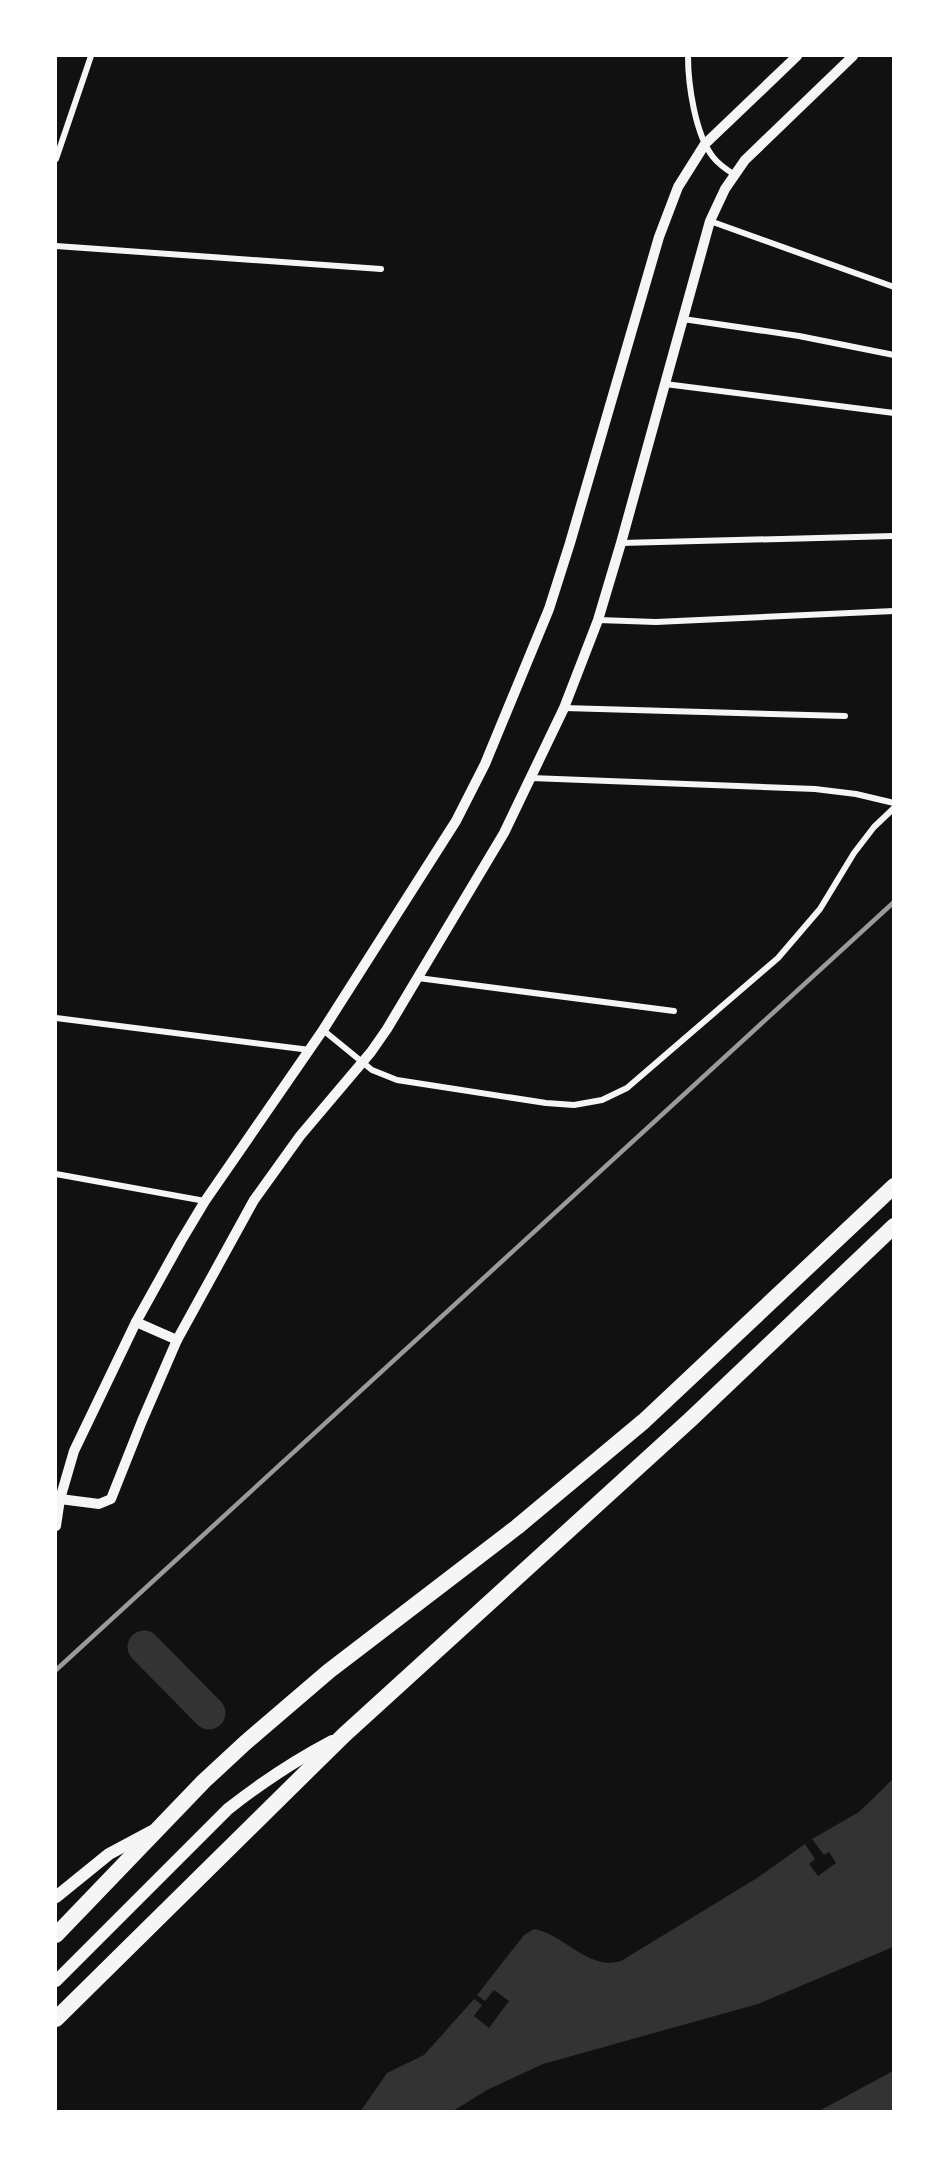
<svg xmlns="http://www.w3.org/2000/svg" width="949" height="2167" viewBox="0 0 949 2167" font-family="'DM Sans',sans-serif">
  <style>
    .water { fill: #333 }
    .pier { fill: #111 }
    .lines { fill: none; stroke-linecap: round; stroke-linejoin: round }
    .river { stroke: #333; stroke-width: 33 }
    .minor { stroke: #f5f5f5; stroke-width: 6 }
    .tertiary { stroke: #f5f5f5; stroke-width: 10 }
    .secondary { stroke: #f5f5f5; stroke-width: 12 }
    .trunk { stroke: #f5f5f5; stroke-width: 16 }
    .rail { stroke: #9a9a9a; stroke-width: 4.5 }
  </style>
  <rect width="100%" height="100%" fill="#111"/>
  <g class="water">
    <path d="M 893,1779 L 893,1947 L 758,2004 L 543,2064 L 487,2090 L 453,2111 L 360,2112 L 387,2073 L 424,2055 L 434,2044 L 474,1999 L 524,1935 L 534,1929 C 566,1935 588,1971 621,1961 L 757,1878 L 812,1839 L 859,1812 Z"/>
    <path d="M 893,2071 L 893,2111 L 819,2111 Z"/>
  </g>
  <g class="pier">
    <path d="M 812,1839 L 824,1855 L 829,1852 L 836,1863 L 818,1876 L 809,1864 L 815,1859 L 805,1844 Z"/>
    <path d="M 494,1990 L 509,2001 L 489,2028 L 474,2016 L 482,2005 L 474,1999 L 477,1995 L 485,2001 Z"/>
  </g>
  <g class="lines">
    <path class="river" d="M 144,1647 L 209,1713"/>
    <g class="minor">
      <path d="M 688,56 C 688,84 695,134 713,157 C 719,165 727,170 735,175"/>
      <path d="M 56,159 L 91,56"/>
      <path d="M 710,221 L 894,287"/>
      <path d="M 56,246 L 381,269"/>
      <path d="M 683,319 L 799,336 L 894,355"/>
      <path d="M 665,384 L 894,413"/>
      <path d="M 621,543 L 894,536"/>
      <path d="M 598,620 L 656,622 L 894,611"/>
      <path d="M 564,708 L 845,716"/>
      <path d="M 531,778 L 815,789 L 856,794 L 894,803"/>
      <path d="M 418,978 L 674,1011"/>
      <path d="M 56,1018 L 310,1050"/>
      <path d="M 323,1030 L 372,1070 L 397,1080 L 546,1103 L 574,1105 L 602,1100 L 627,1088 L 778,958 L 820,909 L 854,853 L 874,827 L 894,808"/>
      <path d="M 56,1174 L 205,1201"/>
    </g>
    <g class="tertiary">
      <path d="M 136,1322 L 177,1340"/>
      <path d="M 60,1499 L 99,1504 L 111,1499 L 142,1421 L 177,1340 L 254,1200 L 300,1136 L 371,1052 L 387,1029 L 504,833 L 564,708 L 598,620 L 621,543 L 710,221 L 725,189 L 745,160 L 853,56"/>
      <path d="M 56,1526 L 60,1499 L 74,1451 L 136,1322 L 181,1241 L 205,1201 L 323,1030 L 456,821 L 485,764 L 549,609 L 570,543 L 659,237 L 678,187 L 705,144 L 797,56"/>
    </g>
    <g class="secondary">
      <path d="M 56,1897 L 109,1854 L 152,1831"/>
      <path d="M 56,1981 L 228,1809 C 261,1783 294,1761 332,1741"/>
    </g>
    <g class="trunk">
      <path d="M 56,1935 L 204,1781 L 245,1743 L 329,1671 L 517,1527 L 644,1421 L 894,1186"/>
      <path d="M 56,2019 L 344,1735 L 691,1419 L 894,1226"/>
    </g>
    <path class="rail" d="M 56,1670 L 894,902"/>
  </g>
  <rect width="949" height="2167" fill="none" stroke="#ffffff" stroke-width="114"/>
</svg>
